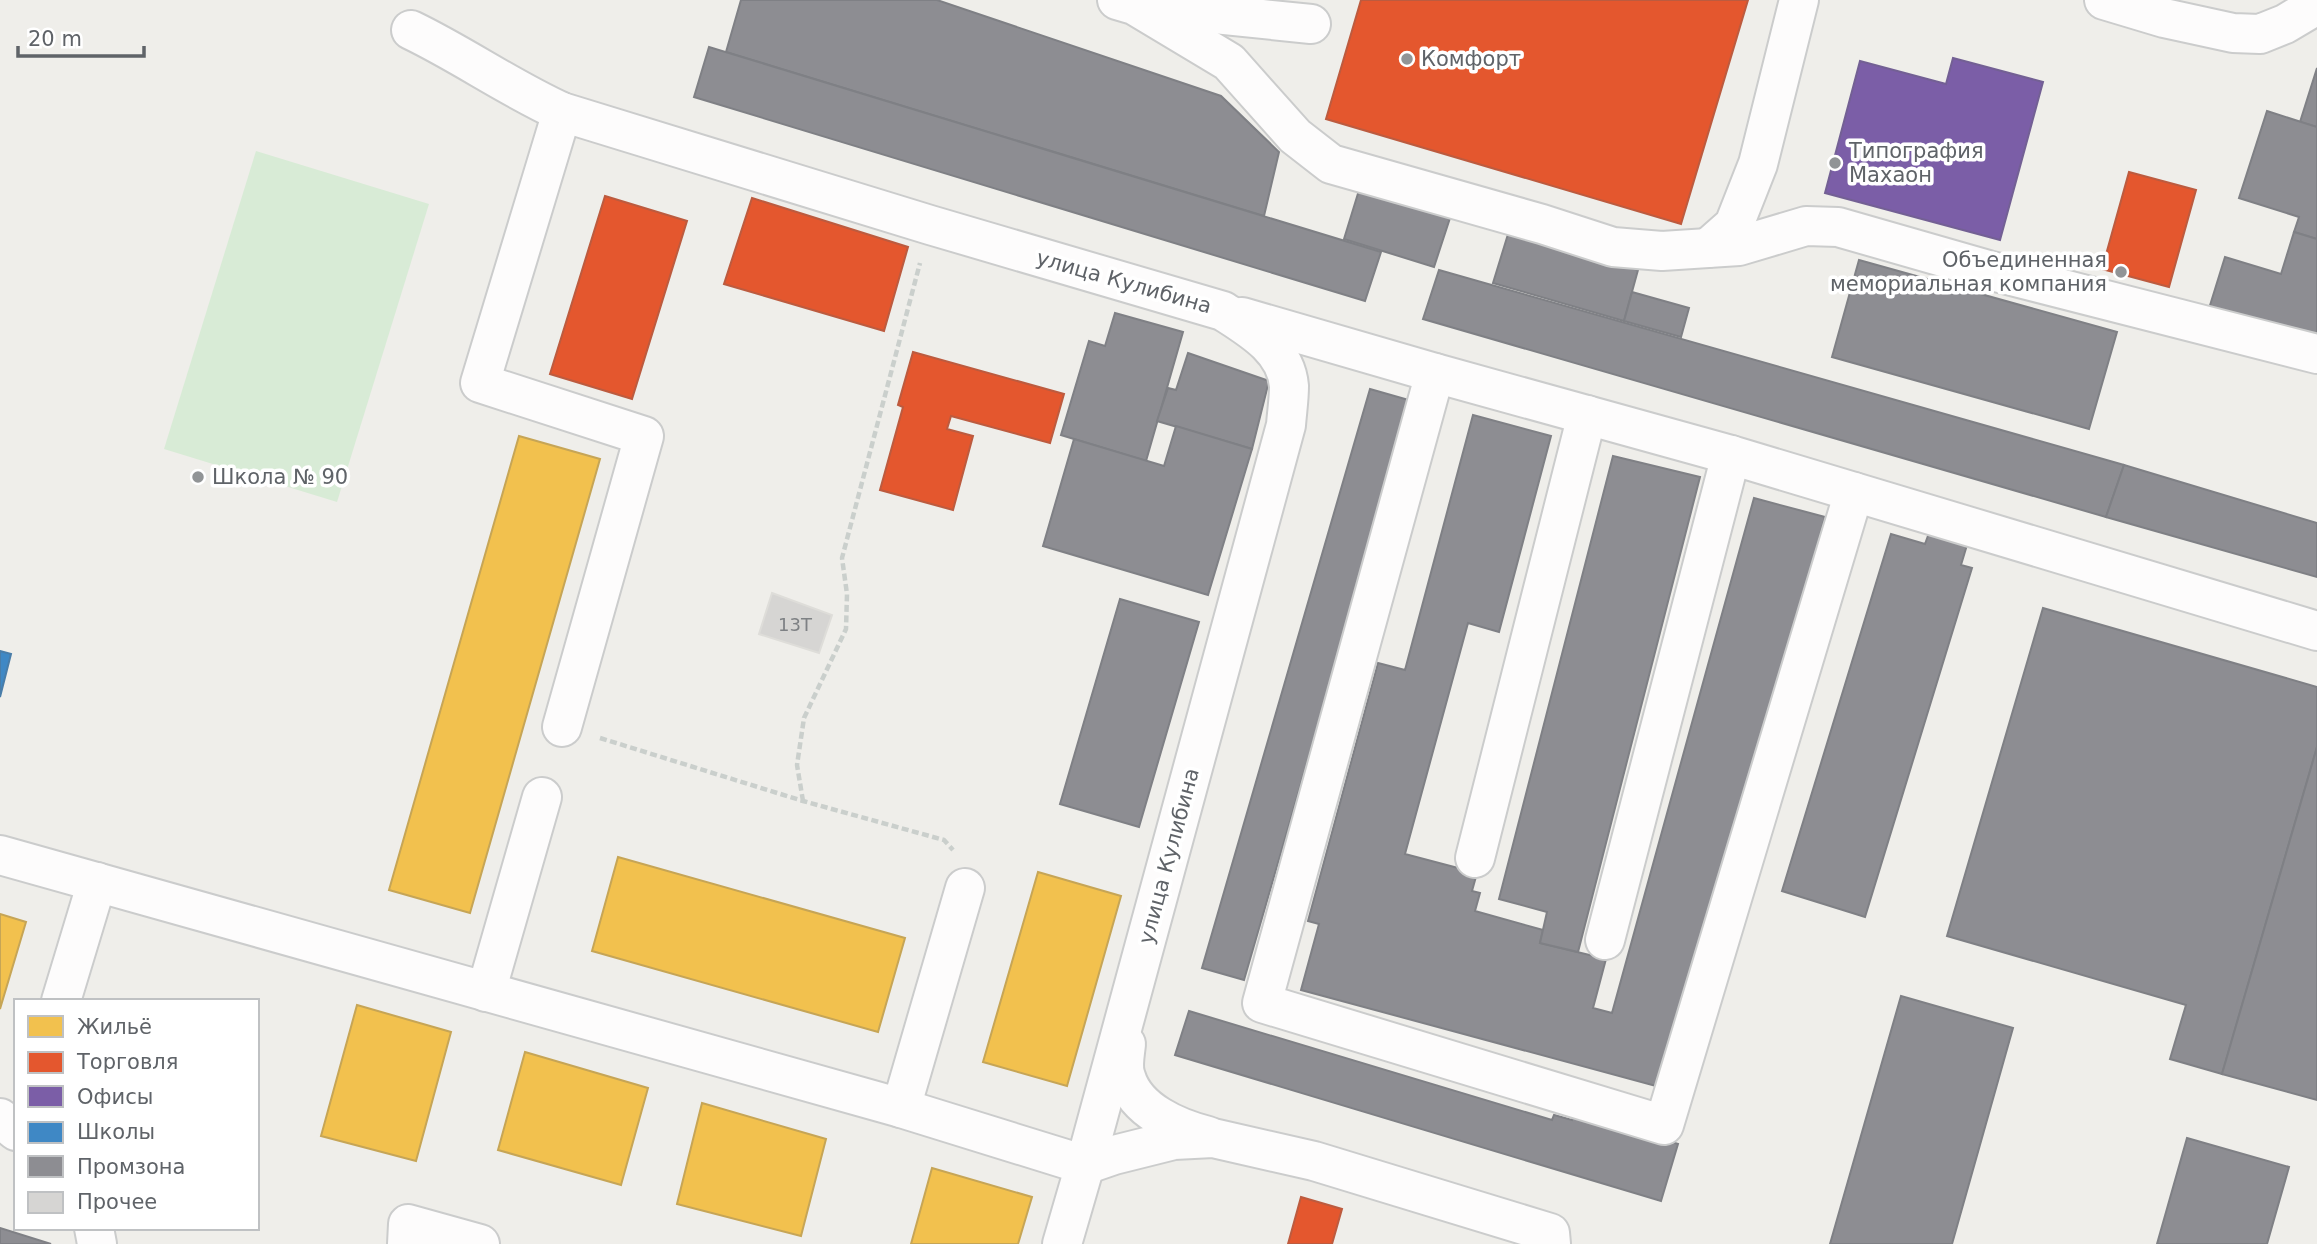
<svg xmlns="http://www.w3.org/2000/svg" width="2317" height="1244" viewBox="0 0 2317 1244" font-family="'DejaVu Sans',sans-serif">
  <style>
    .green { fill: #d8ebd6 }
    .homes { fill: #f2c14e; stroke: #c6a556; stroke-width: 2 }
    .shops { fill: #e4572e; stroke: #bc5b3f; stroke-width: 2 }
    .offices { fill: #7b5ea7; stroke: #736094; stroke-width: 2 }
    .schools { fill: #3f88c5; stroke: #497da9; stroke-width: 2 }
    .industry { fill: #8d8d92; stroke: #7f8085; stroke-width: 2 }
    .building { fill: #d6d5d3; stroke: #deddd9; stroke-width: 2 }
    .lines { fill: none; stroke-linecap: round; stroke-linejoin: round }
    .minor-casing { stroke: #cbcccc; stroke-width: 42 }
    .path { stroke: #cacfcc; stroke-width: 4.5; stroke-dasharray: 7 3.5; stroke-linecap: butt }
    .minor { stroke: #fdfcfc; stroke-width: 38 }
    .poi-dot { fill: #919496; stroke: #fff; stroke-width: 2.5 }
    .labels { text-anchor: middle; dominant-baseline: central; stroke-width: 7; stroke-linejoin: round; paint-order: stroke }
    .number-label { font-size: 18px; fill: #7e8184 }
    .poi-label { font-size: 21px; fill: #5f6368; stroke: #fff; text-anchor: start }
    .street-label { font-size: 21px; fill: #5f6368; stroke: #fff }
  </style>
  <rect width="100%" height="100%" fill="#efeeea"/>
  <path class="green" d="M 256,151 L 429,204 L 337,502 L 164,449 Z"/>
  <g class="homes">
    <path d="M 519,436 L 600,459 L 470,913 L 389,890 Z"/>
    <path d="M 618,857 L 905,938 L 878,1032 L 592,951 Z"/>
    <path d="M 1038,872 L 1121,896 L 1067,1086 L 983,1062 Z"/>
    <path d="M 0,914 L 26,922 L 0,1009 Z"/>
    <path d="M 357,1005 L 451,1032 L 416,1161 L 321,1136 Z"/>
    <path d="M 525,1052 L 648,1088 L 621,1185 L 498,1150 Z"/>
    <path d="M 702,1103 L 826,1139 L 801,1236 L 677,1204 Z"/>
    <path d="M 932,1168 L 1032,1197 L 1018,1244 L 911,1244 Z"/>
  </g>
  <g class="shops">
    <path d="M 1361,0 L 1748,0 L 1681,224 L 1326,119 Z"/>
    <path d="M 2129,172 L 2196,190 L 2169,287 L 2102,269 Z"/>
    <path d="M 605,196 L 687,221 L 632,399 L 550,374 Z"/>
    <path d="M 752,198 L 908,247 L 884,331 L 724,284 Z"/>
    <path d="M 913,352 L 1064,394 L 1050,443 L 951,416 L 947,429 L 973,436 L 953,510 L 880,490 L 903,407 L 898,405 Z"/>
    <path d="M 1301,1197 L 1342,1209 L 1332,1244 L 1288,1244 Z"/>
  </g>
  <path class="offices" d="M 1953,58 L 2043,82 L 2000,240 L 1825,193 L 1860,61 L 1946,84 Z"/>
  <path class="schools" d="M 0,651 L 11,654 L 0,697 Z"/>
  <g class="industry">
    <path d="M 741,0 L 937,0 L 1221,96 L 1279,152 L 1264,216 L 726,52 Z"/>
    <path d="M 709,47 L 1381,252 L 1365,301 L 694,97 Z"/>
    <path d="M 2317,68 L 2317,127 L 2300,122 Z"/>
    <path d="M 2267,111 L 2317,127 L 2317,239 L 2294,232 L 2299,217 L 2239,198 Z"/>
    <path d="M 1360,187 L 1451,215 L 1434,267 L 1344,239 Z"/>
    <path d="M 1509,231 L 1638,270 L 1624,321 L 1493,283 Z"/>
    <path d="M 2294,232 L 2317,239 L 2317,336 L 2277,324 L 2274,336 L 2207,315 L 2225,257 L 2281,274 Z"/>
    <path d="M 1859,260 L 2117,332 L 2089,429 L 1832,357 Z"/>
    <path d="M 1439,270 L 2124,465 L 2106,517 L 1423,319 Z"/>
    <path d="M 1632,292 L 1689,308 L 1681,337 L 1624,321 Z"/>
    <path d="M 1115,313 L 1183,332 L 1146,461 L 1061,435 L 1089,341 L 1105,346 Z"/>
    <path d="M 1188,353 L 1269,381 L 1252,449 L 1157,421 L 1168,388 L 1176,390 Z"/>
    <path d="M 1370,389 L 1412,401 L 1244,980 L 1202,968 Z"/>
    <path d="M 1473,415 L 1551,436 L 1499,632 L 1468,623 L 1405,854 L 1477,873 L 1472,891 L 1480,893 L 1475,911 L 1543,930 L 1540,943 L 1606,959 L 1593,1008 L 1612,1013 L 1754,498 L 1825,517 L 1681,1041 L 1669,1038 L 1656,1086 L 1301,990 L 1319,924 L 1308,921 L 1378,663 L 1405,670 Z"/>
    <path d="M 1176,426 L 1252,449 L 1208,595 L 1043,546 L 1074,439 L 1164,466 Z"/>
    <path d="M 1613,456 L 1700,477 L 1578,952 L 1540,943 L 1547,912 L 1499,899 Z"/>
    <path d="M 2124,465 L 2317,523 L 2317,577 L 2106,517 Z"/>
    <path d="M 1929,533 L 1967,545 L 1961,565 L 1972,568 L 1865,917 L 1782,891 L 1891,534 L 1925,544 Z"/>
    <path d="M 1120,599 L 1199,622 L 1139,827 L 1060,804 Z"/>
    <path d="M 2043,608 L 2317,687 L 2317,747 L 2222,1074 L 2170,1059 L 2186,1005 L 1947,936 Z"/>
    <path d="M 2317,747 L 2317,1100 L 2222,1074 Z"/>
    <path d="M 1901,996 L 2013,1028 L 1952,1244 L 1830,1244 Z"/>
    <path d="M 1189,1011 L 1552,1120 L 1554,1115 L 1572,1120 L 1574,1113 L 1678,1144 L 1661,1201 L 1175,1055 Z"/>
    <path d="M 2187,1138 L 2289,1167 L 2267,1244 L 2157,1244 Z"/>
    <path d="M 0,1228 L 51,1244 L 0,1244 Z"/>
  </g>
  <path class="building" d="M 772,593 L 832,615 L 819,653 L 759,634 Z"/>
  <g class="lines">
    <g class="minor-casing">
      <g id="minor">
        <path d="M 1117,0 L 1134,5 L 1229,62 L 1295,136 L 1331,164 L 1542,224 L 1613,247 L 1662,251 L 1739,246 L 1806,226 L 1838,227 L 1988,270 L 2317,354"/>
        <path d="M 2104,0 L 2164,18 L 2233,33 L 2260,34 L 2285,24 L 2317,5"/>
        <path d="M 1146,7 L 1311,24"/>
        <path d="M 411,30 C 463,55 509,88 562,112 L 930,225 L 1223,311 C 1251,329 1286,349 1289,386 C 1289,399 1287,412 1286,425 L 1085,1165 L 1062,1244"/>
        <path d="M 562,112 L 480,383 L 644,436 L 562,727"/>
        <path d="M 1708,248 L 1734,225 L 1758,164 L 1799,0"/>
        <path d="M 1242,317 L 1435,373 L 1731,455 L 2317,631"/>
        <path d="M 1435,373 L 1262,1003 L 1664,1125 L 1854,492"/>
        <path d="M 0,855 L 901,1108 L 1085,1165 L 1114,1155 L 1174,1140 L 1213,1138 L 1314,1161 L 1550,1233 L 1551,1244"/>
        <path d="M 1475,858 L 1587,415"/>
        <path d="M 1605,940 L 1731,455"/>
        <path d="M 486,992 L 542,797"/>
        <path d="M 61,1001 L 97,882"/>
        <path d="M 1126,1044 C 1125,1054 1122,1067 1126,1077 C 1136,1111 1177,1128 1208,1136"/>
        <path d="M 901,1108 L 965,888"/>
        <path d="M 0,1118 L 16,1131"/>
        <path d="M 94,1228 L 97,1244"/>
        <path d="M 407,1244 L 408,1224 L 480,1244"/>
      </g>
    </g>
    <g class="path">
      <path d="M 600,738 L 803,801 L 944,840 L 953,850"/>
      <path d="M 803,801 L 797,765 L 804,718 L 846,629 L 847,594 L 842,558 L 920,263"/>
    </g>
    <use href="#minor" class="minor"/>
  </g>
  <g class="poi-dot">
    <circle cx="1407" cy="59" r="7"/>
    <circle cx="1835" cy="163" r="7"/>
    <circle cx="2121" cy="272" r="7"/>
    <circle cx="198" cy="477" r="7"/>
  </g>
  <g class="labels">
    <g class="number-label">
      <text x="795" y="624">13Т</text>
    </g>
    <g class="poi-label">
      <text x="1421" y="59">Комфорт</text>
      <text x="1849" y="151">Типография<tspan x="1849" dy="24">Махаон</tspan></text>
      <text x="2107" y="260" text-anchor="end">Объединенная<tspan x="2107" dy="24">мемориальная компания</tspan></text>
      <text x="212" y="477">Школа № 90</text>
    </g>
    <g class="street-label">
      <text transform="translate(1124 282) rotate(16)">улица Кулибина</text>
      <text transform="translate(1169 856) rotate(-75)">улица Кулибина</text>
    </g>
  </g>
  <rect x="14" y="999" width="245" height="231" fill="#ffffff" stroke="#bfc1c3" stroke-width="2"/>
  <rect x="28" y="1016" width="35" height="21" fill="#f2c14e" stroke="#bfc1c3" stroke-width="2"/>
  <text x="77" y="1034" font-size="21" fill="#5f6368">Жильё</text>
  <rect x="28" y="1052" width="35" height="21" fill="#e4572e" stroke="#bfc1c3" stroke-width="2"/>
  <text x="77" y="1069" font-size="21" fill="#5f6368">Торговля</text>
  <rect x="28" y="1086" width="35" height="21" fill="#7b5ea7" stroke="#bfc1c3" stroke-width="2"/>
  <text x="77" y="1104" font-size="21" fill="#5f6368">Офисы</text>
  <rect x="28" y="1122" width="35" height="21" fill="#3f88c5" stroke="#bfc1c3" stroke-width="2"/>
  <text x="77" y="1139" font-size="21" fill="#5f6368">Школы</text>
  <rect x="28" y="1156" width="35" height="21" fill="#8d8d92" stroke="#bfc1c3" stroke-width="2"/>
  <text x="77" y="1174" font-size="21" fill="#5f6368">Промзона</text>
  <rect x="28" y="1192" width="35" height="21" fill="#d6d5d3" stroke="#bfc1c3" stroke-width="2"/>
  <text x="77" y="1209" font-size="21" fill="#5f6368">Прочее</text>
  <path d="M18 46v10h126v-10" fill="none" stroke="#5f6368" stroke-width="3.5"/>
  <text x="28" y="46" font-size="21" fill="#5f6368" stroke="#ffffff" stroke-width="5" paint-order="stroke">20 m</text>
</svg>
